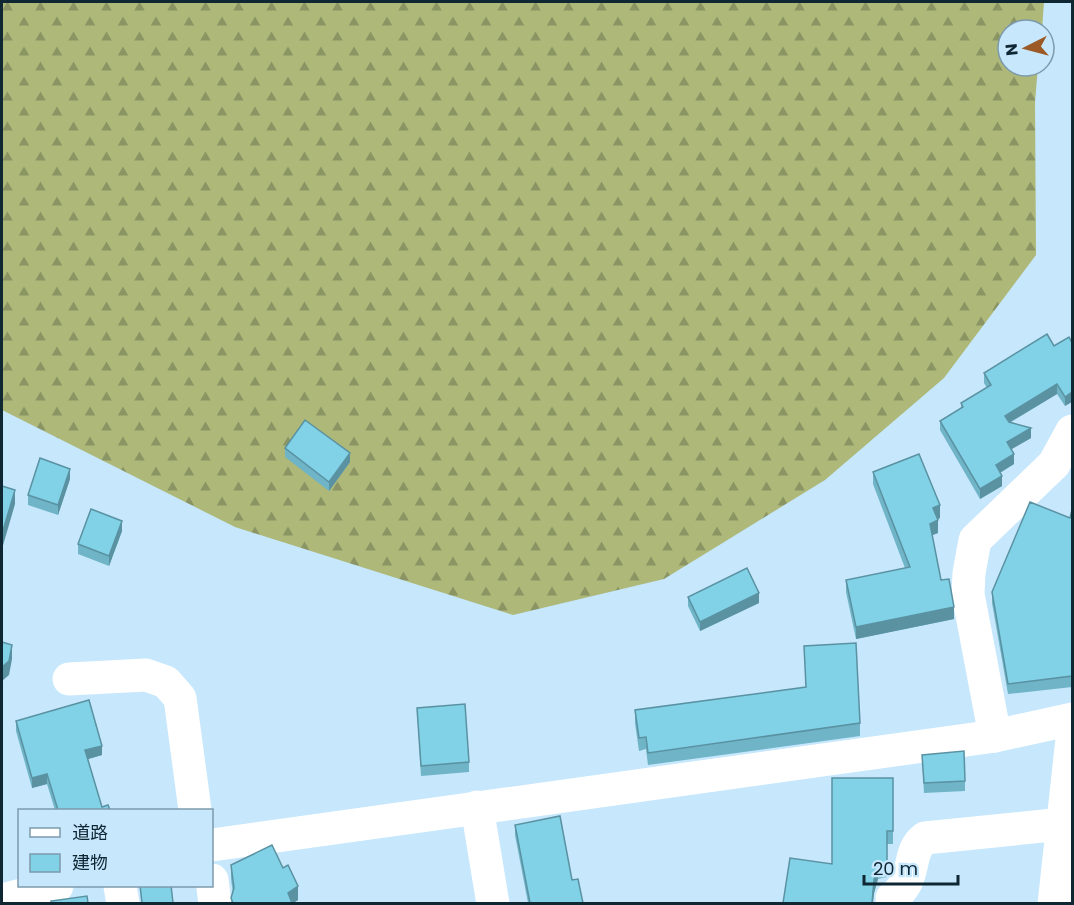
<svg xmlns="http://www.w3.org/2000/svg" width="1074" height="905" viewBox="0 0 1074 905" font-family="Poppins,'Noto Sans JP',sans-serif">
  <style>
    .forest { fill: url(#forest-firs) }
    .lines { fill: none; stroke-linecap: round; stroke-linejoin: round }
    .minor { stroke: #fff; stroke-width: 33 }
    .wall { fill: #6fb4c7 }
    .shaded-wall { fill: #5a92a2 }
    .building { fill: #81d1e7; stroke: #5a92a2; stroke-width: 1.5 }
  </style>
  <defs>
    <pattern id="forest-firs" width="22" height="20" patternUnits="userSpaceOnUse" patternTransform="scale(1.5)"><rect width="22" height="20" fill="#adb879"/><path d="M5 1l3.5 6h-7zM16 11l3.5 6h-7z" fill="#8b9564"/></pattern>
  </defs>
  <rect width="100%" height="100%" fill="#c6e7fc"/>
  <path class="forest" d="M 2,2 L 1044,2 L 1042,30 L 1008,30 L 1008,66 L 1038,66 L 1035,102 L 1036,255 L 944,378 L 825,480 L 664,579 L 513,615 L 235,527 L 2,410 Z"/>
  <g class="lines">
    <g class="minor">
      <path d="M 69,679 L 146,675 L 166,682 L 180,698 L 195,810"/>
      <path d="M 995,736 L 968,594 L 969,573 L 975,540 L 1054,464 L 1072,431"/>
      <path d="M 477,807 L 493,904"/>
      <path d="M 212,845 L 995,736 L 1072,719"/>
      <path d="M 212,880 L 215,904"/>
      <path d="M 120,886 L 123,904"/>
      <path d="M 892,898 C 919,879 905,853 925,838 L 1063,824"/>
      <path d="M 2,900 L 57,886"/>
      <path d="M 1054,904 L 1072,739"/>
    </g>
  </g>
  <g class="wall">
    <path d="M 1069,337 L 1065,406 L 1057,394 L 1011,422 L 1031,438 L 1011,449 L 1014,464 L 1000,473 L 1002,486 L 980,499 L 940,430 L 940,421 L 961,408 L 961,403 L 987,388 L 984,383 L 984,373 L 1054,346 Z"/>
    <path d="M 285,448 L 350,462 L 329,491 L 285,457 Z"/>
    <path d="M 873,472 L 940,518 L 937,519 L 938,533 L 932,535 L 941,580 L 954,619 L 856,639 L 846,592 L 846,580 L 905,568 L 873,484 Z"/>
    <path d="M 70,479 L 58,515 L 28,505 L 28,495 Z"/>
    <path d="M 1072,510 L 1072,687 L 1008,694 L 992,603 L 992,592 L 1070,518 Z"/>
    <path d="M 122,531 L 109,566 L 78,554 L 78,544 Z"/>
    <path d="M 688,597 L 759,603 L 700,631 L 688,606 Z"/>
    <path d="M 804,646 L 860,723 L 860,736 L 648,765 L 646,749 L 639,751 L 635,723 L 635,710 L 806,687 Z"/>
    <path d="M 417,708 L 469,762 L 469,772 L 421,776 Z"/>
    <path d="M 16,721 L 102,755 L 88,759 L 102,807 L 110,810 L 55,810 L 47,784 L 32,788 L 16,731 Z"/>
    <path d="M 922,755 L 965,781 L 965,791 L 924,793 Z"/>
    <path d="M 893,778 L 893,844 L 887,844 L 887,877 L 878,879 L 874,893 L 832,864 Z"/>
    <path d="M 515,825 L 572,880 L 583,903 L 528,903 L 515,835 Z"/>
    <path d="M 231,865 L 298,900 L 293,903 L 231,903 L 233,893 L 231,879 Z"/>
  </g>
  <g class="shaded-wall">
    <path d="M 1057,384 L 1057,394 L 1005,425 L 1005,416 Z"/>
    <path d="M 1072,392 L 1072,402 L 1065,406 L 1065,397 Z"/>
    <path d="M 1031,428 L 1031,438 L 1007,452 L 1007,442 Z"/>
    <path d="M 350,453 L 350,462 L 329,491 L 329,482 Z"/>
    <path d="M 1014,454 L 1014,464 L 996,475 L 996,465 Z"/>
    <path d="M 70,469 L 70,479 L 58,515 L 58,505 Z"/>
    <path d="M 1002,476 L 1002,486 L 980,499 L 980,489 Z"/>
    <path d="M 15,490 L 15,504 L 2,549 L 2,534 Z"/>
    <path d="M 940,505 L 940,518 L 933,521 L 933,508 Z"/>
    <path d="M 938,520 L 938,533 L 930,536 L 930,524 Z"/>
    <path d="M 122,521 L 122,531 L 109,566 L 109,556 Z"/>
    <path d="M 759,593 L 759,603 L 700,631 L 700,622 Z"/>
    <path d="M 954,607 L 954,619 L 856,639 L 856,627 Z"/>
    <path d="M 12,645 L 12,659 L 9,675 L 2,681 L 2,667 Z"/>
    <path d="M 102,746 L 102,755 L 85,760 L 85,750 Z"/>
    <path d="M 47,774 L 47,784 L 32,788 L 32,778 Z"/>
    <path d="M 878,866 L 878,879 L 874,893 L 873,903 L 872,903 L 874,880 Z"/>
    <path d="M 298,886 L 298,900 L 293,903 L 288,893 Z"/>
  </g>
  <g class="building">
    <path d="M 1047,334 L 1054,346 L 1069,337 L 1072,343 L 1072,392 L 1065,397 L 1057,384 L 1005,416 L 1009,422 L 1031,428 L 1007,442 L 1014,454 L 996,465 L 1002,476 L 980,489 L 940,421 L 963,407 L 961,403 L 991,385 L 984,373 Z"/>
    <path d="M 305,420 L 350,453 L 329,482 L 285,448 Z"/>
    <path d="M 919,454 L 940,505 L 933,508 L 938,520 L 930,524 L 941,580 L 949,579 L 954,607 L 856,627 L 846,580 L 910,567 L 873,472 Z"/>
    <path d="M 40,458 L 70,469 L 58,505 L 28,495 Z"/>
    <path d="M 2,486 L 15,490 L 2,534 Z"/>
    <path d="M 1030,502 L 1070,518 L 1072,510 L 1072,676 L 1008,684 L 992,592 Z"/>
    <path d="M 91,509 L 122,521 L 109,556 L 78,544 Z"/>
    <path d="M 747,568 L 759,593 L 700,622 L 688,597 Z"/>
    <path d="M 2,642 L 12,645 L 9,661 L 2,667 Z"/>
    <path d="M 856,643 L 860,723 L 648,753 L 646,737 L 639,738 L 635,710 L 806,687 L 804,646 Z"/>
    <path d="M 89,700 L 102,746 L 85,750 L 102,807 L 108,805 L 110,810 L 58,810 L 47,774 L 32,778 L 16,721 Z"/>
    <path d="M 465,704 L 469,762 L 421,766 L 417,708 Z"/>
    <path d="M 964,751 L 965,781 L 924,783 L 922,755 Z"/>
    <path d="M 832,778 L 893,778 L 893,831 L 887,831 L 887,864 L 878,866 L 874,880 L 872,903 L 783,903 L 790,858 L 832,864 Z"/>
    <path d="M 560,816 L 572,880 L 578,879 L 583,903 L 530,903 L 515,825 Z"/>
    <path d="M 272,845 L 283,868 L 288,865 L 298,886 L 288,893 L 292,903 L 233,903 L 231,898 L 234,888 L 231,865 Z"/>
    <path d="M 140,885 L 171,885 L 173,903 L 142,903 Z"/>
    <path d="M 87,896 L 88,903 L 52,903 L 51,901 Z"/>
  </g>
  <rect width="1074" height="905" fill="none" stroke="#0f2633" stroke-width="6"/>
  <rect x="18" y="809" width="195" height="78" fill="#c6e7fc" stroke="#7d9aac" stroke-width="1.5"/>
  <rect x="30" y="828" width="30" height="9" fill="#ffffff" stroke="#7d9aac" stroke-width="1.5"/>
  <text x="72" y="839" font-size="18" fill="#0f2633">道路</text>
  <rect x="30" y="854" width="30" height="18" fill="#81d1e7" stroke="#7d9aac" stroke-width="1.5"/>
  <text x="72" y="869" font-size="18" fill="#0f2633">建物</text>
  <g transform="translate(1026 48) rotate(264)"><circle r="28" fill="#c6e7fc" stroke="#7d9aac" stroke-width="1.5"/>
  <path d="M0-4.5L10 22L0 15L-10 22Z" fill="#9b5a25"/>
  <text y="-9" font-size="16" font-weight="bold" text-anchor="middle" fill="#0f2633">N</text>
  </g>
  <path d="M864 875v9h94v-9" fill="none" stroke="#0f2633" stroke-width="3"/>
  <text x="873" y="875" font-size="18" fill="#0f2633" stroke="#c6e7fc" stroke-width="4.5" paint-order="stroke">20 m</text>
</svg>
